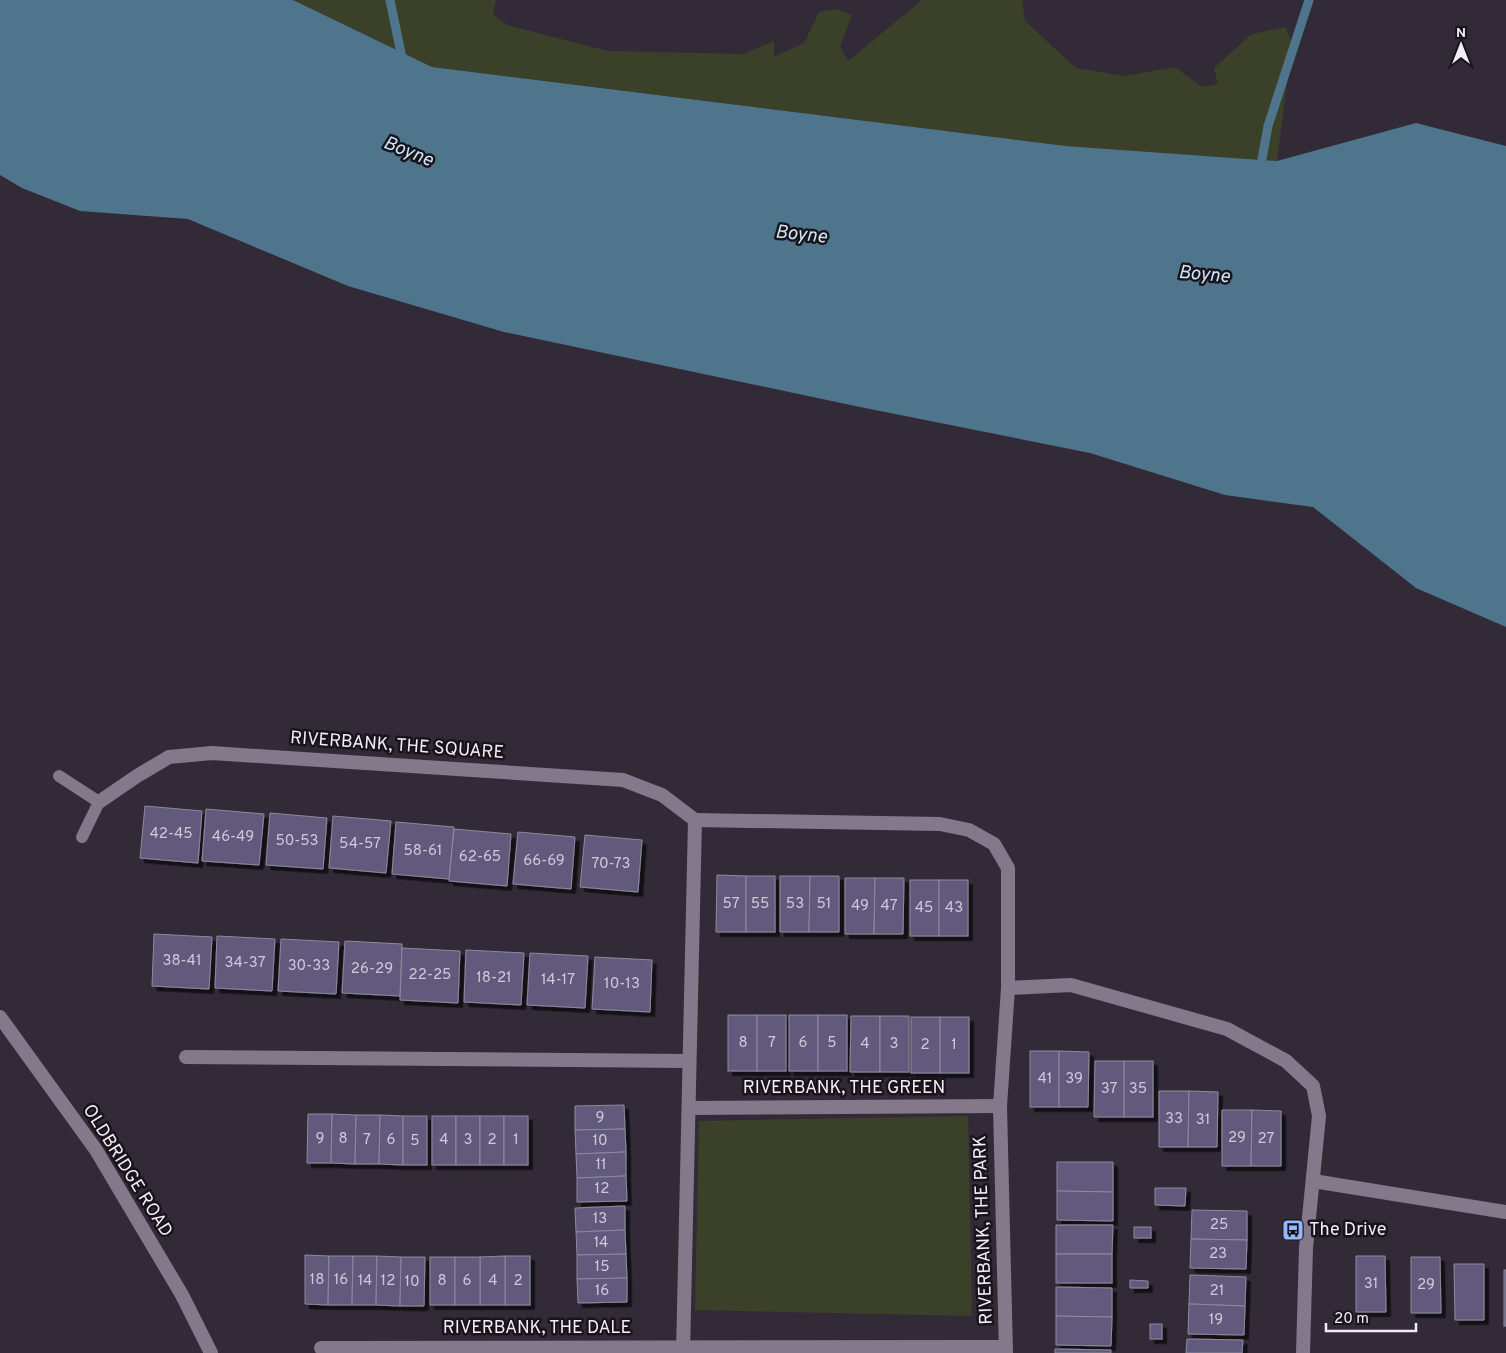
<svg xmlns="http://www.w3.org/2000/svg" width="1506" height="1353" viewBox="0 0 1506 1353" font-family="Overpass,sans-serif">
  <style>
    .green { fill: #3b4028 }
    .water { fill: #4e758c }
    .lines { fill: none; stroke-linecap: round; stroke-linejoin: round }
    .stream { stroke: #4e758c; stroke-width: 9 }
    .building { fill: #625a7d; stroke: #8d8a9d; filter: url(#shadow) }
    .service { stroke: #84798a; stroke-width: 12 }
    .minor { stroke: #84798a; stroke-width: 14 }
    .labels { text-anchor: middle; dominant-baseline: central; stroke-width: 5; stroke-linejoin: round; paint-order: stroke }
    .number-label { font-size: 15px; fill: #d0c8d8 }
    .street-label { font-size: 18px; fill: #f4edf7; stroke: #19141b }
    .poi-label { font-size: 18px; fill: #f4edf7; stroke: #19141b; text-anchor: start }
    .water-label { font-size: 19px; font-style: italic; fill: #cde7f6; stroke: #19141b }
  </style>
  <defs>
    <filter id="shadow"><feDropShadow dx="4.5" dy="4.5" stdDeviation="0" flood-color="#0009"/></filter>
  </defs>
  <rect width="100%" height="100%" fill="#332a38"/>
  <g class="green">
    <path d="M 293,0 L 496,0 L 493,14 L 507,25 L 608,51 L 744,54 L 774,41 L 774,57 L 804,43 L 819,12 L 836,9 L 852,15 L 840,46 L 848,61 L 922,0 L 1022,0 L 1025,21 L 1076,68 L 1125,76 L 1175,67 L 1202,87 L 1218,84 L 1214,68 L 1252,34 L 1285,27 L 1292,42 L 1277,161 L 1066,146 L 432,67 Z"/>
    <path d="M 968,1116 L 972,1316 L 695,1310 L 699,1121 Z"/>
  </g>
  <path class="water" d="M 0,0 L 293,0 L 432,67 L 1066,146 L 1277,161 L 1416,123 L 1506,146 L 1506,627 L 1416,588 L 1313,507 L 1225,495 L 1090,453 L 860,407 L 504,332 L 348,286 L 188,219 L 80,211 L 22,188 L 0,175 Z"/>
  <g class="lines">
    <g class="stream">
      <path d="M 390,0 L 403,63"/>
      <path d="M 1260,170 L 1268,126 L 1309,0"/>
    </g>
  </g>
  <g class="building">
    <path d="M 145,806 L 202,811 L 198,863 L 140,858 Z"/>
    <path d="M 206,809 L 264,814 L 259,865 L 202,861 Z"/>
    <path d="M 270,813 L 327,818 L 323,869 L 266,865 Z"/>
    <path d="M 333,816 L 391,821 L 386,873 L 329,868 Z"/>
    <path d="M 396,822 L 454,827 L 449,879 L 392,874 Z"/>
    <path d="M 454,829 L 511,834 L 507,886 L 449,881 Z"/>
    <path d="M 518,832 L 575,837 L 571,889 L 513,884 Z"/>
    <path d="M 585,835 L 642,840 L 638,892 L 580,887 Z"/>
    <path d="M 717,875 L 746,876 L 746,932 L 716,932 Z"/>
    <rect x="746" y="876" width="29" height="56"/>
    <path d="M 780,876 L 810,876 L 809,932 L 780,932 Z"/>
    <path d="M 810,876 L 839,876 L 839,932 L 809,932 Z"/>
    <path d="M 845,878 L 875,878 L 874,934 L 845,934 Z"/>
    <path d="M 875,878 L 904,878 L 903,934 L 874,934 Z"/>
    <rect x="910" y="880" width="29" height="56"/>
    <rect x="939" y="880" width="29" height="56"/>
    <path d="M 154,934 L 212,937 L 209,989 L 152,986 Z"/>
    <path d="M 217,936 L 275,939 L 272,991 L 215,988 Z"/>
    <path d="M 281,939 L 339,942 L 336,994 L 278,991 Z"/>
    <path d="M 345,941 L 402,944 L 400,996 L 342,993 Z"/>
    <path d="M 402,948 L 460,951 L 458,1003 L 400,1000 Z"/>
    <path d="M 466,950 L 524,953 L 521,1005 L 464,1002 Z"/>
    <path d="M 530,953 L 588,956 L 585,1008 L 527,1005 Z"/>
    <path d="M 595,957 L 652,960 L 650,1012 L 592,1009 Z"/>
    <rect x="728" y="1015" width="29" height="56"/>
    <rect x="757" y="1015" width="29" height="56"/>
    <rect x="789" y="1015" width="29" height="56"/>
    <rect x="818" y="1015" width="29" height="56"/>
    <path d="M 851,1016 L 880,1016 L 880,1072 L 850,1072 Z"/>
    <rect x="880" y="1016" width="29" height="56"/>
    <rect x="911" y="1017" width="29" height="56"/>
    <rect x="940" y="1017" width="29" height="56"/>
    <rect x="1030" y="1051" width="29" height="56"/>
    <path d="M 1059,1051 L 1089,1052 L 1088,1107 L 1059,1107 Z"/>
    <path d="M 1095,1061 L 1124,1061 L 1124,1117 L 1094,1117 Z"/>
    <rect x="1124" y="1061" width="29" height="56"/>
    <path d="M 1159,1091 L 1189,1091 L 1188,1147 L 1159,1147 Z"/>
    <path d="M 1189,1091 L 1218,1092 L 1217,1147 L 1188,1147 Z"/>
    <path d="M 624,1105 L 625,1129 L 575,1130 L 575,1106 Z"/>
    <path d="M 1222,1110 L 1252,1110 L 1251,1166 L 1222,1166 Z"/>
    <path d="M 1252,1110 L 1281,1111 L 1281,1166 L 1251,1166 Z"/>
    <path d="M 308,1114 L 332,1114 L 331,1163 L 307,1163 Z"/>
    <path d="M 332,1114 L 356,1115 L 355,1164 L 331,1163 Z"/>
    <path d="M 356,1115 L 380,1115 L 379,1164 L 355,1164 Z"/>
    <path d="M 380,1115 L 403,1116 L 403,1165 L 379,1164 Z"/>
    <rect x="403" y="1116" width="24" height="49"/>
    <rect x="432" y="1116" width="24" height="49"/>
    <rect x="456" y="1116" width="24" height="49"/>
    <rect x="480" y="1116" width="24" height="49"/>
    <rect x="504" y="1116" width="24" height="49"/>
    <path d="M 625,1129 L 626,1152 L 576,1154 L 575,1130 Z"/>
    <path d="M 626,1152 L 626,1176 L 577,1178 L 576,1154 Z"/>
    <path d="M 1057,1162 L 1113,1162 L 1113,1192 L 1057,1191 Z"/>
    <path d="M 626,1176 L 627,1201 L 577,1202 L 577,1178 Z"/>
    <path d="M 1155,1188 L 1186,1188 L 1185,1206 L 1155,1205 Z"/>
    <path d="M 1057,1191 L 1113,1192 L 1113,1221 L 1057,1220 Z"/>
    <path d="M 625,1206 L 625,1230 L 576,1232 L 575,1208 Z"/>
    <path d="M 1192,1210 L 1247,1211 L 1247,1240 L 1191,1239 Z"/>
    <path d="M 1056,1225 L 1113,1225 L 1112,1254 L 1056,1254 Z"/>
    <rect x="1134" y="1227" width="17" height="11"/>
    <path d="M 625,1230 L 626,1254 L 577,1255 L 576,1232 Z"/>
    <path d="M 1191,1239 L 1247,1240 L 1246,1269 L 1190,1268 Z"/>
    <path d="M 626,1254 L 627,1278 L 577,1279 L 577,1255 Z"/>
    <rect x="1056" y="1254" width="56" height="29"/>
    <path d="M 305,1255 L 329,1256 L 328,1305 L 305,1304 Z"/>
    <path d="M 329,1256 L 353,1256 L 352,1305 L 328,1305 Z"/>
    <path d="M 353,1256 L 377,1256 L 376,1305 L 352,1305 Z"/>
    <path d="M 377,1256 L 401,1257 L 400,1306 L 376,1305 Z"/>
    <rect x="505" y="1256" width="25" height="49"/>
    <path d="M 505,1256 L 505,1305 L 480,1305 L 480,1257 Z"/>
    <path d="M 1356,1256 L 1385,1256 L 1386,1312 L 1356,1312 Z"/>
    <path d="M 401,1257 L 425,1257 L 424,1306 L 400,1306 Z"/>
    <rect x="430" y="1257" width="25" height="48"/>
    <rect x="455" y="1257" width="25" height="48"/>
    <path d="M 1411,1257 L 1440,1257 L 1441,1313 L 1411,1313 Z"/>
    <path d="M 1454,1264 L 1484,1264 L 1484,1320 L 1455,1320 Z"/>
    <rect x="1504" y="1270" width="2" height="56"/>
    <path d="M 1190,1275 L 1246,1277 L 1245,1306 L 1189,1304 Z"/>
    <path d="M 627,1278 L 627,1302 L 578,1303 L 577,1279 Z"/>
    <path d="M 1130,1280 L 1148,1281 L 1148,1288 L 1130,1288 Z"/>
    <path d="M 1056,1287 L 1112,1288 L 1112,1317 L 1056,1316 Z"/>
    <path d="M 1189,1304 L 1245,1306 L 1244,1335 L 1188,1334 Z"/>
    <path d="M 1056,1316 L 1112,1317 L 1111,1346 L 1056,1345 Z"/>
    <rect x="1150" y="1324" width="12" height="15"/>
    <path d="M 1187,1339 L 1243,1340 L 1242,1353 L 1186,1353 Z"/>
    <path d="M 1055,1349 L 1111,1350 L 1111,1353 L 1055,1353 Z"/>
  </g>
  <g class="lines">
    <path class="service" d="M 59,776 L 99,802 L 82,837"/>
    <g class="minor">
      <path d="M 99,802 L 137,776 L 169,757 L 212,753 L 623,780 L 662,795 L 695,820"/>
      <path d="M 695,820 L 940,824 L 969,830 L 994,844 L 1008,868 L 1008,988 L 1000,1106 L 1006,1353"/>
      <path d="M 1008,988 L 1071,985 L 1227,1029 L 1286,1061 L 1313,1086 L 1319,1116 L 1306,1248 L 1303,1353"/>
      <path d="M 0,1017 L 96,1150 L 182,1295 L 211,1353"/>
      <path d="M 186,1057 L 689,1061"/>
      <path d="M 689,1108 L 1000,1106"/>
      <path d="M 1313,1181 L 1506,1212"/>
      <path d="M 321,1348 L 1006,1347"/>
      <path d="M 683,1353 L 695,820"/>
    </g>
  </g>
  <defs>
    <g id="bus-square" transform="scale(1.125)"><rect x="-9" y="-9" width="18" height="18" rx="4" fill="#94b7fd" stroke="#19141b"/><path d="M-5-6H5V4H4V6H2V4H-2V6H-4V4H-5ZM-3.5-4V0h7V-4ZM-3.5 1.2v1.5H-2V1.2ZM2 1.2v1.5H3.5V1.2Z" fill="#111"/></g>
  </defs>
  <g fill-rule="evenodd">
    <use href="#bus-square" x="1293" y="1230"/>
  </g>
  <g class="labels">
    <g class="number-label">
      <text x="171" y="834">42-45</text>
      <text x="233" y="837">46-49</text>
      <text x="297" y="841">50-53</text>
      <text x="360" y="844">54-57</text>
      <text x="423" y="851">58-61</text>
      <text x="480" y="857">62-65</text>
      <text x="544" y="861">66-69</text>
      <text x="611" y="864">70-73</text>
      <text x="731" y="904">57</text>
      <text x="760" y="904">55</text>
      <text x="795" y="904">53</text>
      <text x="824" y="904">51</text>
      <text x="860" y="906">49</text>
      <text x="889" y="906">47</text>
      <text x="924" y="908">45</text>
      <text x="954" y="908">43</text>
      <text x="182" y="961">38-41</text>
      <text x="245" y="963">34-37</text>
      <text x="309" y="966">30-33</text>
      <text x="372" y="969">26-29</text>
      <text x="430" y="975">22-25</text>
      <text x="494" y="978">18-21</text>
      <text x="558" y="980">14-17</text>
      <text x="622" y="984">10-13</text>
      <text x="743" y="1043">8</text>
      <text x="772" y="1043">7</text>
      <text x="803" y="1043">6</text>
      <text x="832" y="1043">5</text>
      <text x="865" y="1044">4</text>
      <text x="894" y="1044">3</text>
      <text x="925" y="1045">2</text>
      <text x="954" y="1045">1</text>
      <text x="1045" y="1079">41</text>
      <text x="1074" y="1079">39</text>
      <text x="1109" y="1089">37</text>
      <text x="1138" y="1089">35</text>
      <text x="600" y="1118">9</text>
      <text x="1174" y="1119">33</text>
      <text x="1203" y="1120">31</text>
      <text x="1237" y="1138">29</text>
      <text x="320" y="1139">9</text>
      <text x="343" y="1139">8</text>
      <text x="1266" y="1139">27</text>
      <text x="367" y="1140">7</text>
      <text x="391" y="1140">6</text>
      <text x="444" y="1140">4</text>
      <text x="468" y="1140">3</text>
      <text x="492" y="1140">2</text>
      <text x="516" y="1140">1</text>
      <text x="415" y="1141">5</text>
      <text x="600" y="1141">10</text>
      <text x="601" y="1165">11</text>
      <text x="602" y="1189">12</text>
      <text x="600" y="1219">13</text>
      <text x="1219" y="1225">25</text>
      <text x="601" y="1243">14</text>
      <text x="1218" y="1254">23</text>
      <text x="602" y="1267">15</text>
      <text x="317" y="1280">18</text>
      <text x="341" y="1280">16</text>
      <text x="365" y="1281">14</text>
      <text x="388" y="1281">12</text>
      <text x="442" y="1281">8</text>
      <text x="467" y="1281">6</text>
      <text x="493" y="1281">4</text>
      <text x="518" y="1281">2</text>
      <text x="412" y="1282">10</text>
      <text x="1371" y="1284">31</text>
      <text x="1426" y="1285">29</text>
      <text x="602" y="1291">16</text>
      <text x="1217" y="1291">21</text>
      <text x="1216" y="1320">19</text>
    </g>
    <g class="street-label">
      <text transform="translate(397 746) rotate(4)">RIVERBANK, THE SQUARE</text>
      <text x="844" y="1088">RIVERBANK, THE GREEN</text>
      <text transform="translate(127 1171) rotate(58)">OLDBRIDGE ROAD</text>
      <text transform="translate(984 1230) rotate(-92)">RIVERBANK, THE PARK</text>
      <text x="537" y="1328">RIVERBANK, THE DALE</text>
    </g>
    <g class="poi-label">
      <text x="1309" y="1230">The Drive</text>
    </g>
    <g class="water-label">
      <text transform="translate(408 152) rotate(22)">Boyne</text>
      <text transform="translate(801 235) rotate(6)">Boyne</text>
      <text transform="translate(1204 275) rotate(5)">Boyne</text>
    </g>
  </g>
  <g transform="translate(1461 45)" stroke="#19141b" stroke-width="4" paint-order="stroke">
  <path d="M0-4L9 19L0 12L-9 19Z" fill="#f4edf7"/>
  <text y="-8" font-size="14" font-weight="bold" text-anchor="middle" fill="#f4edf7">N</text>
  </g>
  <path d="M1326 1323v8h90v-8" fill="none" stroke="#f4edf7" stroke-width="2.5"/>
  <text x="1334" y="1323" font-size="15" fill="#f4edf7" stroke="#19141b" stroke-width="4" paint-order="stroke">20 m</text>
</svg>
